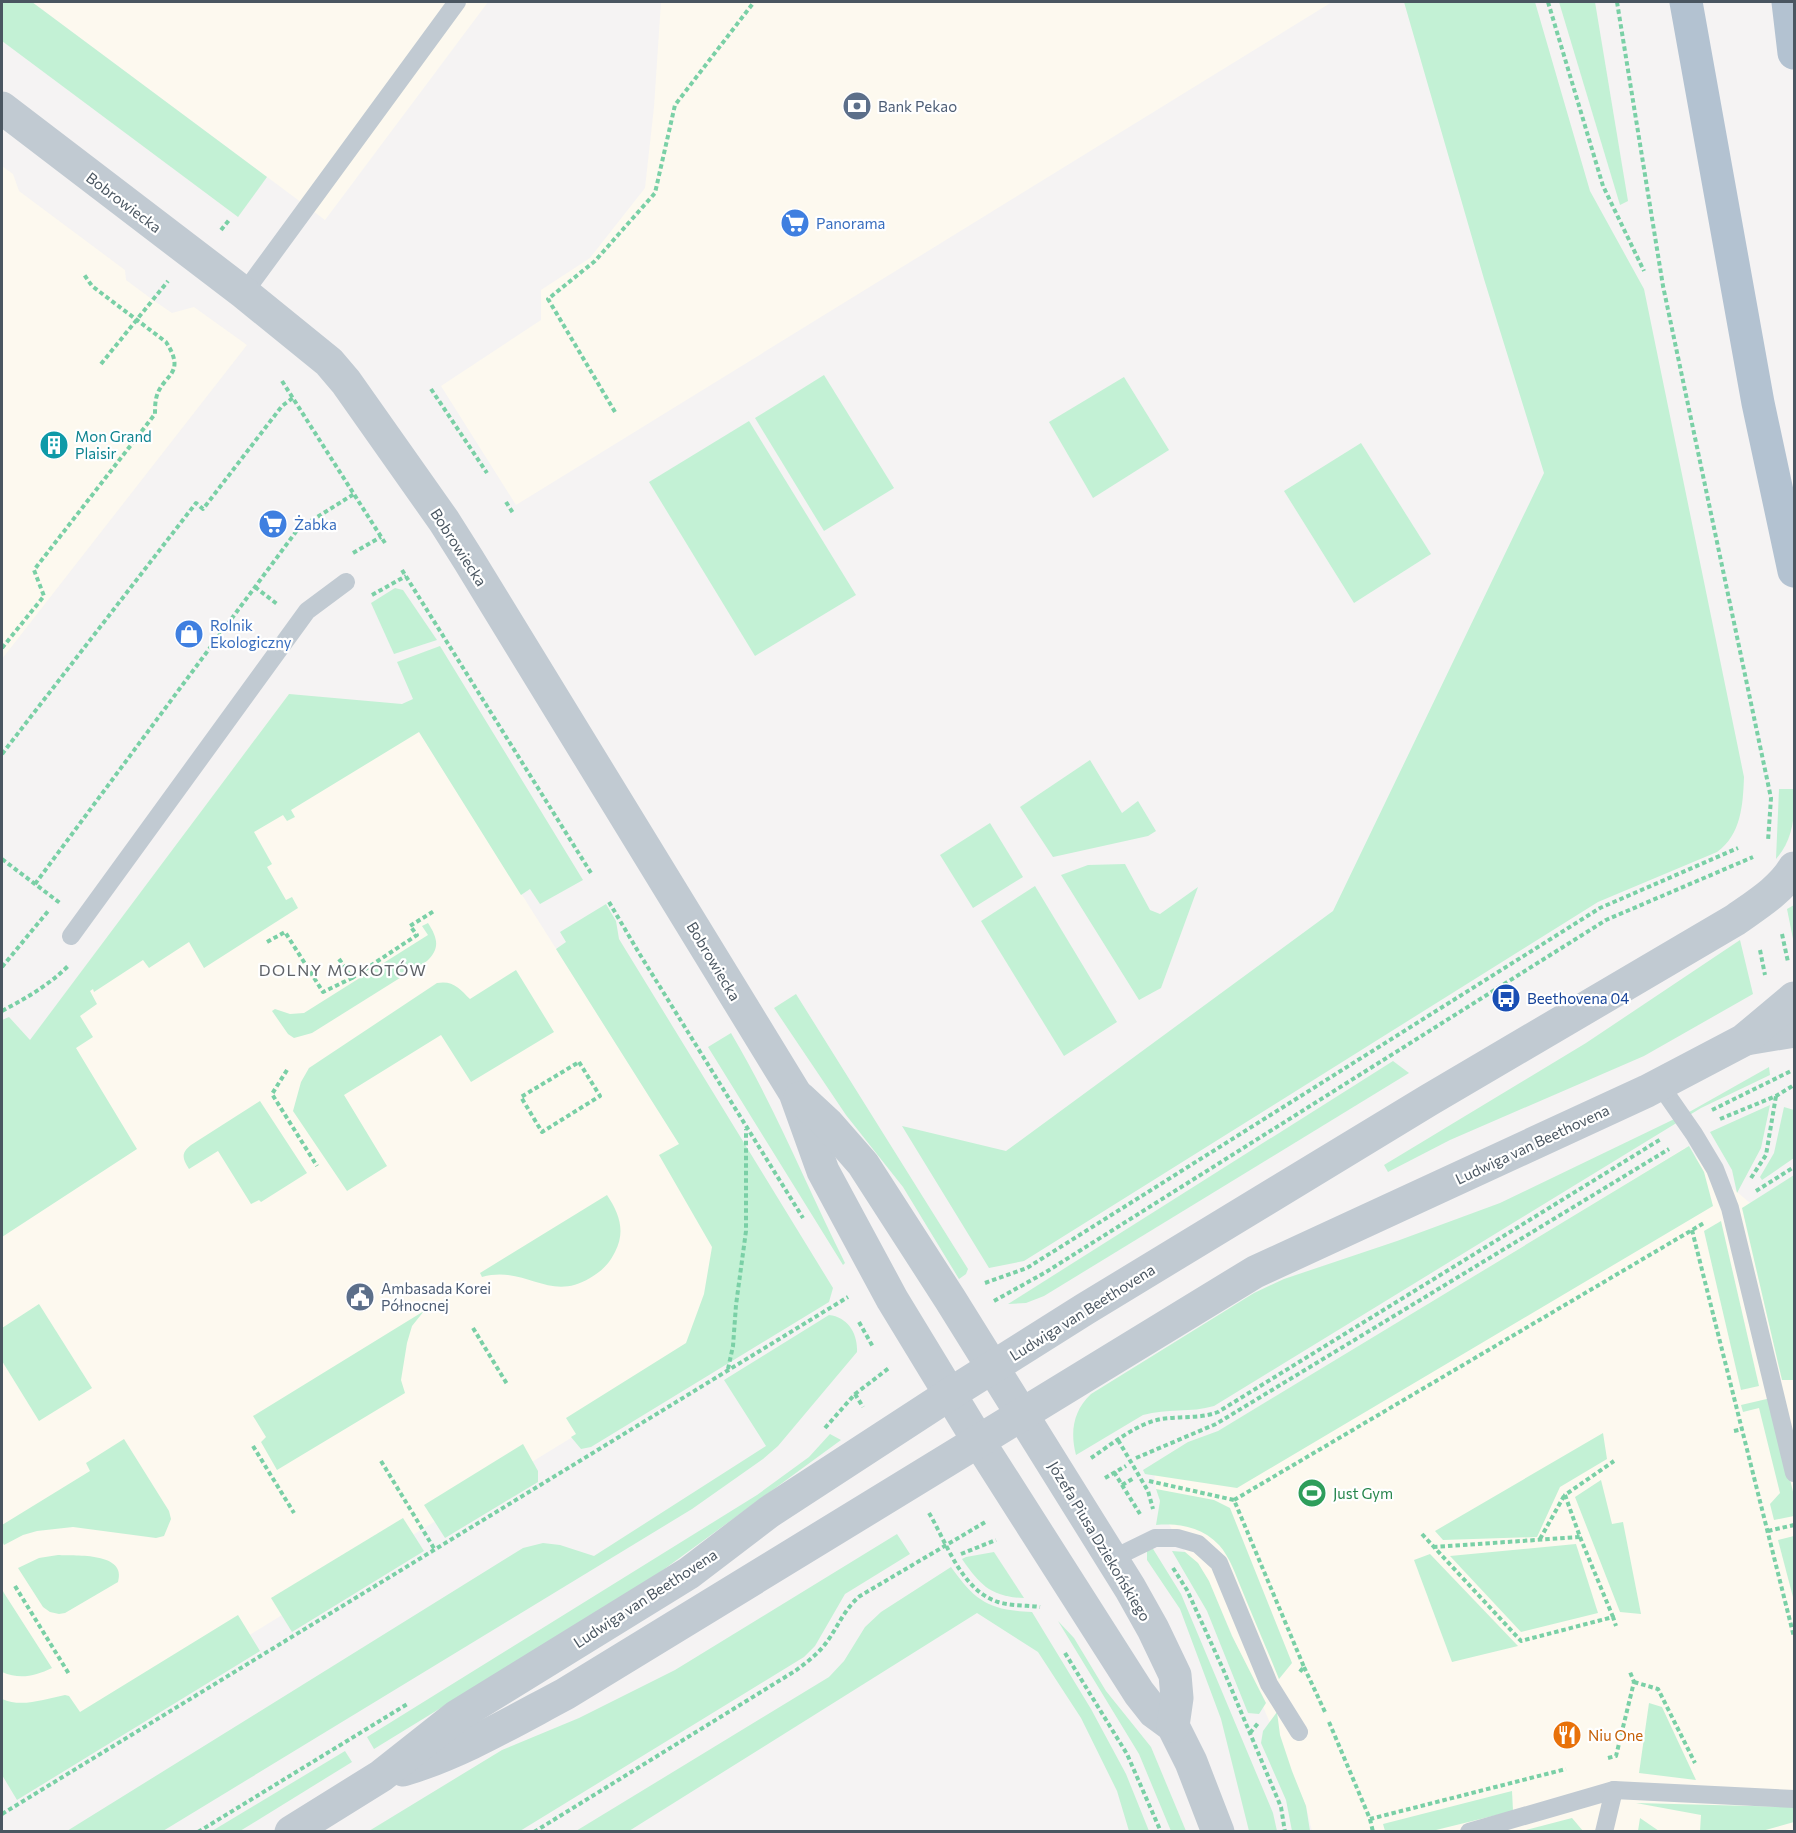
<svg xmlns="http://www.w3.org/2000/svg" width="1796" height="1833" viewBox="0 0 1796 1833" font-family="Commissioner,sans-serif">
  <style>
    .commercial { fill: #fdf9ef }
    .green { fill: #c3f1d5 }
    .lines { fill: none; stroke-linecap: round; stroke-linejoin: round }
    .path { stroke: #7ad0a6; stroke-width: 4; stroke-dasharray: 4.5 3; stroke-linecap: butt }
    .service { stroke: #c1cad2; stroke-width: 18 }
    .minor { stroke: #c1cad2; stroke-width: 33 }
    .primary { stroke: #b3c2d1; stroke-width: 33 }
    .labels { text-anchor: middle; dominant-baseline: central; stroke-width: 4.5; stroke-linejoin: round; paint-order: stroke }
    .service-label { font-size: 15px; fill: #4e5e75; stroke: #fff; text-anchor: start }
    .street-label { font-size: 15px; fill: #4a5661; stroke: #fff }
    .shop-label { font-size: 15px; fill: #366cbe; stroke: #fff; text-anchor: start }
    .culture-label { font-size: 15px; fill: #0d838f; stroke: #fff; text-anchor: start }
    .transit-label { font-size: 15px; fill: #164399; stroke: #fff; text-anchor: start }
    .leisure-label { font-size: 15px; fill: #27864d; stroke: #fff; text-anchor: start }
    .food-label { font-size: 15px; fill: #c56008; stroke: #fff; text-anchor: start }
    .neighbourhood-label { font-size: 16px; letter-spacing: 1.5px; fill: #5f6368; stroke: #fff }
  </style>
  <rect width="100%" height="100%" fill="#f5f3f3"/>
  <g class="commercial">
    <path d="M 32,2 L 488,2 L 325,220 Z"/>
    <path d="M 661,2 L 1332,2 L 516,505 L 441,386 L 541,320 L 541,290 L 590,258 L 645,188 L 654,107 Z"/>
    <path d="M 2,166 L 13,174 L 19,191 L 125,270 L 126,280 L 153,300 L 172,313 L 194,307 L 247,345 L 2,659 Z"/>
    <path d="M 289,694 L 419,732 L 737,1235 L 700,1359 L 60,1751 L 2,1775 L 2,1078 Z"/>
    <path d="M 1685,1148 L 1750,1203 L 1794,1380 L 1794,1831 L 1312,1831 L 1306,1806 L 1225,1619 L 1167,1521 L 1156,1489 L 1154,1470 Z"/>
  </g>
  <g class="green">
    <path d="M 2,2 L 32,2 L 267,177 L 238,217 L 2,41 Z"/>
    <path d="M 1404,2 L 1535,2 L 1590,191 L 1644,289 L 1744,777 C 1743,805 1741,835 1717,852 L 1598,902 L 1024,1261 L 989,1268 L 902,1126 L 1006,1151 L 1333,911 L 1544,473 L 1484,279 Z"/>
    <path d="M 1559,2 L 1595,2 L 1628,201 L 1620,205 Z"/>
    <path d="M 824,375 L 894,488 L 824,531 L 755,418 Z"/>
    <path d="M 1124,377 L 1169,450 L 1093,498 L 1049,422 Z"/>
    <path d="M 749,421 L 856,595 L 755,656 L 649,482 Z"/>
    <path d="M 1361,443 L 1431,554 L 1354,603 L 1284,491 Z"/>
    <path d="M 395,588 L 403,590 L 437,640 L 394,654 L 371,603 Z"/>
    <path d="M 440,646 L 583,880 L 540,904 L 530,889 L 521,895 L 419,732 L 291,810 L 295,817 L 287,821 L 283,815 L 254,832 L 272,864 L 267,867 L 286,900 L 292,897 L 298,908 L 204,968 L 189,942 L 149,968 L 143,960 L 94,992 L 93,989 L 90,991 L 97,1004 L 80,1016 L 93,1037 L 76,1048 L 137,1149 L 2,1237 L 2,1020 L 9,1017 L 30,1040 L 289,694 L 402,704 L 413,699 L 397,662 Z"/>
    <path d="M 1090,760 L 1122,813 L 1138,801 L 1156,831 L 1148,836 L 1053,857 L 1020,807 Z"/>
    <path d="M 1779,789 L 1793,789 C 1796,815 1793,840 1776,859 Z"/>
    <path d="M 990,823 L 1023,877 L 973,908 L 940,855 Z"/>
    <path d="M 1125,864 L 1150,910 L 1160,914 L 1198,887 L 1161,988 L 1139,1000 L 1061,875 L 1088,865 Z"/>
    <path d="M 1035,886 L 1117,1022 L 1064,1056 L 981,921 Z"/>
    <path d="M 606,904 L 616,921 L 619,939 L 833,1288 L 829,1302 L 591,1447 L 581,1449 L 571,1437 L 576,1434 L 566,1418 L 686,1343 L 704,1294 L 712,1247 L 659,1155 L 679,1144 L 556,949 L 566,942 L 560,932 Z"/>
    <path d="M 1794,905 L 1794,944 L 1787,909 Z"/>
    <path d="M 428,923 C 437,937 441,948 427,961 L 312,1033 L 294,1038 L 288,1034 L 272,1011 L 275,1009 L 290,1014 L 304,1013 L 428,935 L 422,926 Z"/>
    <path d="M 1740,940 L 1753,994 L 1644,1056 L 1450,1140 L 1388,1172 L 1384,1165 L 1586,1043 Z"/>
    <path d="M 516,970 L 554,1032 L 471,1082 L 441,1035 L 344,1095 L 387,1166 L 347,1191 L 293,1111 L 301,1082 L 309,1068 L 437,983 C 453,980 460,989 470,999 Z"/>
    <path d="M 796,994 L 968,1269 L 966,1274 L 959,1279 L 903,1187 L 846,1115 L 774,1008 Z"/>
    <path d="M 731,1033 C 775,1107 807,1187 845,1263 L 843,1265 L 708,1047 Z"/>
    <path d="M 1393,1061 L 1409,1073 L 1044,1296 L 1026,1303 L 1008,1304 Z"/>
    <path d="M 1769,1067 L 1770,1075 L 1701,1108 L 1214,1406 C 1191,1413 1167,1408 1143,1415 L 1076,1455 C 1070,1432 1073,1411 1091,1394 L 1254,1293 L 1284,1279 L 1397,1241 L 1500,1203 L 1691,1111 Z"/>
    <path d="M 260,1101 L 307,1173 L 261,1202 L 259,1200 L 251,1204 L 218,1151 L 189,1169 C 182,1158 181,1153 191,1145 Z"/>
    <path d="M 1770,1105 L 1761,1148 L 1737,1193 L 1732,1170 L 1710,1132 Z"/>
    <path d="M 1784,1107 L 1794,1110 L 1794,1158 L 1762,1180 L 1760,1177 L 1774,1153 Z"/>
    <path d="M 1689,1146 L 1704,1172 L 1713,1206 L 1237,1488 L 1145,1474 L 1143,1470 L 1188,1442 L 1218,1431 Z"/>
    <path d="M 1794,1175 L 1794,1380 L 1782,1380 L 1742,1208 Z"/>
    <path d="M 607,1195 C 619,1213 626,1231 615,1252 C 609,1264 602,1271 590,1278 C 549,1303 526,1265 482,1277 L 480,1273 Z"/>
    <path d="M 1721,1221 L 1759,1386 L 1741,1390 L 1704,1231 Z"/>
    <path d="M 39,1304 L 92,1388 L 39,1421 L 2,1361 L 2,1328 Z"/>
    <path d="M 424,1311 L 412,1326 L 407,1343 L 401,1380 L 405,1393 L 277,1470 L 261,1442 L 266,1437 L 253,1416 Z"/>
    <path d="M 829,1315 C 848,1317 858,1334 857,1352 L 778,1446 L 763,1459 L 692,1509 L 163,1831 L 67,1831 L 523,1548 L 543,1543 L 560,1545 L 594,1556 L 766,1446 L 724,1380 Z"/>
    <path d="M 1771,1398 L 1794,1496 L 1794,1516 L 1774,1520 L 1770,1504 L 1780,1493 L 1759,1408 L 1743,1412 L 1741,1405 Z"/>
    <path d="M 1603,1433 L 1607,1459 L 1560,1487 L 1537,1537 L 1443,1540 L 1435,1531 Z"/>
    <path d="M 830,1434 L 841,1440 L 648,1581 L 374,1749 L 367,1737 L 757,1495 L 809,1457 Z"/>
    <path d="M 124,1439 L 169,1511 L 171,1519 L 164,1536 L 156,1538 L 73,1527 L 37,1531 L 23,1535 L 4,1545 L 2,1541 L 2,1525 L 90,1471 L 86,1463 Z"/>
    <path d="M 523,1444 L 538,1471 L 538,1482 L 445,1538 L 424,1505 Z"/>
    <path d="M 1601,1480 L 1612,1524 L 1623,1522 L 1641,1614 L 1620,1612 L 1575,1497 Z"/>
    <path d="M 1156,1489 L 1214,1500 L 1230,1508 L 1292,1663 L 1279,1679 C 1267,1649 1254,1620 1242,1590 C 1236,1576 1230,1557 1219,1545 C 1202,1527 1179,1523 1156,1525 L 1160,1501 Z"/>
    <path d="M 403,1518 L 424,1551 L 292,1632 L 271,1598 Z"/>
    <path d="M 897,1534 L 910,1554 L 845,1594 L 815,1646 L 804,1657 L 520,1831 L 369,1831 L 502,1750 L 579,1718 L 675,1670 Z"/>
    <path d="M 1794,1536 L 1794,1601 L 1778,1540 Z"/>
    <path d="M 1150,1544 L 1181,1594 L 1273,1813 L 1277,1831 L 1249,1831 L 1221,1719 L 1180,1609 L 1147,1560 L 1147,1551 Z"/>
    <path d="M 1576,1544 L 1598,1613 L 1521,1632 L 1450,1556 Z"/>
    <path d="M 1172,1551 L 1185,1552 L 1198,1563 L 1209,1581 L 1232,1636 L 1266,1703 L 1259,1714 L 1248,1713 L 1207,1611 Z"/>
    <path d="M 994,1552 L 1024,1598 C 991,1597 980,1585 962,1559 L 966,1557 Z"/>
    <path d="M 1430,1554 L 1518,1646 L 1452,1662 L 1414,1560 Z"/>
    <path d="M 58,1555 C 76,1556 127,1552 118,1582 L 65,1613 L 59,1614 L 50,1612 L 43,1607 L 18,1568 L 39,1558 Z"/>
    <path d="M 951,1567 C 976,1602 989,1610 1032,1612 L 1091,1709 L 1126,1774 L 1149,1831 L 1129,1831 L 1117,1791 L 1081,1718 L 1038,1652 L 977,1613 L 629,1831 L 576,1831 L 829,1677 L 844,1661 L 865,1627 L 881,1612 Z"/>
    <path d="M 2,1589 L 4,1593 L 52,1668 C 35,1676 20,1680 2,1672 Z"/>
    <path d="M 238,1615 L 260,1651 L 17,1800 L 2,1775 L 2,1699 C 22,1708 44,1699 65,1695 L 69,1696 L 80,1712 Z"/>
    <path d="M 1058,1621 L 1074,1638 L 1106,1691 L 1151,1747 L 1186,1831 L 1171,1831 L 1139,1754 Z"/>
    <path d="M 1649,1703 L 1662,1707 L 1696,1780 L 1639,1773 Z"/>
    <path d="M 1277,1712 L 1280,1735 L 1292,1771 L 1306,1806 L 1310,1831 L 1292,1831 L 1286,1800 L 1261,1743 L 1263,1731 Z"/>
    <path d="M 345,1751 L 352,1762 L 240,1831 L 212,1831 Z"/>
    <path d="M 1512,1791 L 1513,1811 L 1432,1831 L 1385,1831 L 1383,1824 Z"/>
    <path d="M 1636,1803 L 1794,1807 L 1794,1822 L 1762,1831 L 1700,1831 L 1701,1815 Z"/>
    <path d="M 1572,1818 L 1583,1831 L 1526,1831 L 1526,1830 Z"/>
    <path d="M 1640,1818 L 1659,1831 L 1638,1831 Z"/>
  </g>
  <g class="lines">
    <g class="path">
      <path d="M 1548,2 L 1603,186 L 1644,271"/>
      <path d="M 1617,2 L 1663,286 L 1771,798 L 1768,841"/>
      <path d="M 221,230 L 229,220"/>
      <path d="M 101,364 L 168,281"/>
      <path d="M 282,381 L 385,543"/>
      <path d="M 431,389 L 487,473"/>
      <path d="M 615,412 L 548,299 L 595,261 L 655,193 L 675,105 L 754,2"/>
      <path d="M 506,502 L 513,513"/>
      <path d="M 353,553 L 381,537"/>
      <path d="M 402,570 L 591,873"/>
      <path d="M 255,587 L 277,604"/>
      <path d="M 372,595 L 406,576"/>
      <path d="M 2,648 L 44,596 L 34,570 L 155,414 C 155,410 155,404 156,399 C 161,374 188,376 166,342 L 92,286 L 83,273"/>
      <path d="M 2,754 L 196,503 L 203,509 L 282,406 L 294,397"/>
      <path d="M 2,859 L 60,903"/>
      <path d="M 35,884 L 298,529 L 354,494"/>
      <path d="M 609,902 L 639,953 L 803,1218"/>
      <path d="M 1782,934 L 1788,962"/>
      <path d="M 267,942 L 285,932 L 323,992 L 352,978"/>
      <path d="M 1760,950 L 1765,975"/>
      <path d="M 339,959 L 352,978 L 417,935 L 410,926 L 434,911"/>
      <path d="M 2,967 L 49,910"/>
      <path d="M 2,1011 C 26,998 48,986 68,966"/>
      <path d="M 579,1062 L 600,1096 L 542,1132 L 521,1097 Z"/>
      <path d="M 287,1070 L 272,1094 L 317,1166"/>
      <path d="M 1712,1110 L 1791,1071"/>
      <path d="M 1720,1119 L 1776,1096 L 1794,1085"/>
      <path d="M 1751,1178 L 1766,1155 L 1776,1096"/>
      <path d="M 1756,1191 L 1794,1167"/>
      <path d="M 1692,1230 L 1794,1637"/>
      <path d="M 985,1283 L 1027,1268 L 1600,908 L 1738,848"/>
      <path d="M 994,1301 L 1046,1272 L 1606,920 L 1753,857"/>
      <path d="M 859,1322 L 873,1347"/>
      <path d="M 473,1328 L 507,1384"/>
      <path d="M 728,1369 L 733,1346 L 736,1305 L 746,1231 L 746,1129"/>
      <path d="M 855,1394 L 863,1407"/>
      <path d="M 825,1428 L 855,1394 L 889,1368"/>
      <path d="M 1734,1431 L 1743,1429"/>
      <path d="M 1118,1440 L 1148,1491 L 1153,1509"/>
      <path d="M 253,1446 L 294,1513"/>
      <path d="M 1091,1458 C 1112,1444 1136,1424 1161,1419 C 1180,1416 1200,1419 1218,1412 L 1661,1139"/>
      <path d="M 1136,1458 L 1216,1424 L 1669,1149"/>
      <path d="M 381,1461 L 435,1550"/>
      <path d="M 1114,1472 L 1140,1514"/>
      <path d="M 1105,1478 L 1126,1466"/>
      <path d="M 1149,1481 L 1234,1500 L 1304,1667 L 1298,1674"/>
      <path d="M 1122,1485 L 1134,1478"/>
      <path d="M 1234,1500 L 1704,1223"/>
      <path d="M 929,1513 C 947,1543 961,1590 998,1602 C 1011,1606 1026,1605 1040,1607"/>
      <path d="M 1768,1531 L 1794,1525"/>
      <path d="M 1422,1534 L 1521,1641 L 1613,1617 L 1616,1626"/>
      <path d="M 1580,1537 L 1613,1617"/>
      <path d="M 1540,1539 L 1564,1496"/>
      <path d="M 1433,1547 L 1580,1537 L 1565,1495 L 1614,1461"/>
      <path d="M 961,1554 L 996,1540"/>
      <path d="M 1173,1568 L 1187,1590 L 1223,1669 L 1281,1807 L 1285,1832"/>
      <path d="M 15,1586 L 69,1674"/>
      <path d="M 1065,1653 L 1127,1754 L 1161,1832"/>
      <path d="M 1304,1667 L 1325,1712"/>
      <path d="M 1634,1682 L 1658,1689 L 1695,1763"/>
      <path d="M 1329,1722 L 1370,1819 L 1566,1769"/>
      <path d="M 1250,1733 L 1259,1722"/>
      <path d="M 1608,1758 L 1616,1756 L 1634,1682 L 1630,1672"/>
      <path d="M 2,1814 L 848,1297"/>
      <path d="M 1370,1819 L 1373,1832"/>
      <path d="M 198,1832 L 409,1703"/>
      <path d="M 534,1832 L 795,1671 C 806,1663 818,1654 826,1643 C 838,1627 844,1609 860,1596 L 987,1521"/>
    </g>
    <g class="service">
      <path d="M 244,293 L 457,2"/>
      <path d="M 71,936 L 307,611 L 346,582"/>
      <path d="M 1660,1085 L 1694,1134 L 1715,1169 L 1730,1208 L 1794,1473"/>
      <path d="M 1112,1559 L 1155,1538 L 1177,1538 L 1198,1544 L 1219,1563 L 1269,1684 L 1299,1732"/>
      <path d="M 1469,1832 L 1614,1790 L 1794,1799"/>
      <path d="M 1604,1832 L 1614,1790"/>
    </g>
    <g class="minor">
      <path d="M 2,108 L 244,293 L 329,362 L 346,382 L 444,521 L 468,559 L 795,1093 L 823,1171 L 892,1299 L 979,1442 L 1139,1693 L 1154,1712 L 1173,1726 L 1191,1762 L 1218,1832"/>
      <path d="M 1746,1039 L 1794,1031"/>
      <path d="M 800,1098 L 828,1124 L 863,1164 L 950,1299 L 1130,1588 L 1153,1629 L 1175,1675 L 1177,1698 L 1173,1726"/>
      <path d="M 403,1770 C 460,1753 512,1722 565,1694 L 1255,1272 L 1647,1091 L 1744,1040 L 1794,998"/>
      <path d="M 291,1832 L 381,1776 L 457,1716 L 689,1573 L 769,1512 L 950,1394 L 1085,1309 L 1429,1100 L 1735,920 C 1756,905 1781,890 1794,868"/>
    </g>
    <g class="primary">
      <path d="M 1686,2 L 1758,403 L 1794,571"/>
      <path d="M 1788,2 L 1794,53"/>
    </g>
  </g>
  <defs>
    <g id="bank-disc" transform="scale(1.5)"><circle r="9.5" fill="#5c6f8a" stroke="#fff"/><path d="M-6-4H6V4H-6ZM0-2.3a2.3 2.3 0 1 0 0 4.6a2.3 2.3 0 1 0 0-4.6Z" fill="#fff"/></g>
    <g id="supermarket-disc" transform="scale(1.5)"><circle r="9.5" fill="#3f7fe0" stroke="#fff"/><path d="M-6-5.5h2.5l.6 2H6L4.5 2H-2.5L-4.4-4H-6ZM-1.5 3.2a1.3 1.3 0 1 0 .1 0ZM3 3.2a1.3 1.3 0 1 0 .1 0Z" fill="#fff"/></g>
    <g id="building-disc" transform="scale(1.5)"><circle r="9.5" fill="#0f9aa8" stroke="#fff"/><path d="M-4-6H4V6H1V3H-1V6H-4ZM-2.5-4.3h1.7v1.8h-1.7ZM.8-4.3h1.7v1.8H.8ZM-2.5-1h1.7V.8h-1.7ZM.8-1h1.7V.8H.8Z" fill="#fff"/></g>
    <g id="shop-disc" transform="scale(1.5)"><circle r="9.5" fill="#3f7fe0" stroke="#fff"/><path d="M-5-2.5h2.3a2.7 3.5 0 0 1 5.4 0H5L5.5 6h-11ZM-1.5-2.5h3a1.5 2.3 0 0 0-3 0Z" fill="#fff"/></g>
    <g id="bus-disc" transform="scale(1.5)"><circle r="9.5" fill="#1a4fb4" stroke="#fff"/><path d="M-5-6H5V4H4V6H2V4H-2V6H-4V4H-5ZM-3.5-4V0h7V-4ZM-3.5 1.2v1.5H-2V1.2ZM2 1.2v1.5H3.5V1.2Z" fill="#fff"/></g>
    <g id="civic-disc" transform="scale(1.5)"><circle r="9.5" fill="#5c6f8a" stroke="#fff"/><path d="M-.6-6.5H3V-4.5H.6V-3L4-1V1h2V6H-6V1h2V-1L-.6-3ZM-1.2 2.5V6h2.4V2.5Z" fill="#fff"/></g>
    <g id="stadium-disc" transform="scale(1.5)"><circle r="9.5" fill="#2e9e5b" stroke="#fff"/><path d="M0-5a6.5 5 0 1 0 0 10a6.5 5 0 1 0 0-10ZM-3.5-1.8h7v3.6h-7Z" fill="#fff"/></g>
    <g id="restaurant-disc" transform="scale(1.5)"><circle r="9.5" fill="#e8710a" stroke="#fff"/><path d="M-5-6h1v4h1v-4h1v4h1v-4h1v5L-1.5 .5V6h-2V.5L-5-1ZM5-6V6H3V1.5H1.5Q1.5-4 5-6Z" fill="#fff"/></g>
  </defs>
  <g fill-rule="evenodd">
    <use href="#bank-disc" x="857" y="106"/>
    <use href="#supermarket-disc" x="795" y="223"/>
    <use href="#building-disc" x="54" y="445"/>
    <use href="#supermarket-disc" x="273" y="524"/>
    <use href="#shop-disc" x="189" y="634"/>
    <use href="#bus-disc" x="1506" y="998"/>
    <use href="#civic-disc" x="360" y="1297"/>
    <use href="#stadium-disc" x="1312" y="1493"/>
    <use href="#restaurant-disc" x="1567" y="1735"/>
  </g>
  <g class="labels">
    <g class="service-label">
      <text x="878" y="106">Bank Pekao</text>
      <text x="381" y="1288">Ambasada Korei<tspan x="381" dy="17">Północnej</tspan></text>
    </g>
    <g class="street-label">
      <text transform="translate(124 202) rotate(37)">Bobrowiecka</text>
      <text transform="translate(459 547) rotate(57)">Bobrowiecka</text>
      <text transform="translate(714 961) rotate(59)">Bobrowiecka</text>
      <text transform="translate(1532 1144) rotate(-25)">Ludwiga van Beethovena</text>
      <text transform="translate(1082 1312) rotate(-32)">Ludwiga van Beethovena</text>
      <text transform="translate(1100 1541) rotate(59)">Józefa Piusa Dziekońskiego</text>
      <text transform="translate(645 1598) rotate(-33)">Ludwiga van Beethovena</text>
    </g>
    <g class="shop-label">
      <text x="816" y="223">Panorama</text>
      <text x="294" y="524">Żabka</text>
      <text x="210" y="625">Rolnik<tspan x="210" dy="17">Ekologiczny</tspan></text>
    </g>
    <g class="culture-label">
      <text x="75" y="436">Mon Grand<tspan x="75" dy="17">Plaisir</tspan></text>
    </g>
    <g class="transit-label">
      <text x="1527" y="998">Beethovena 04</text>
    </g>
    <g class="leisure-label">
      <text x="1333" y="1493">Just Gym</text>
    </g>
    <g class="food-label">
      <text x="1588" y="1735">Niu One</text>
    </g>
    <g class="neighbourhood-label">
      <text x="343" y="969">DOLNY MOKOTÓW</text>
    </g>
  </g>
  <rect width="1796" height="1833" fill="none" stroke="#4a5661" stroke-width="6"/>
</svg>
